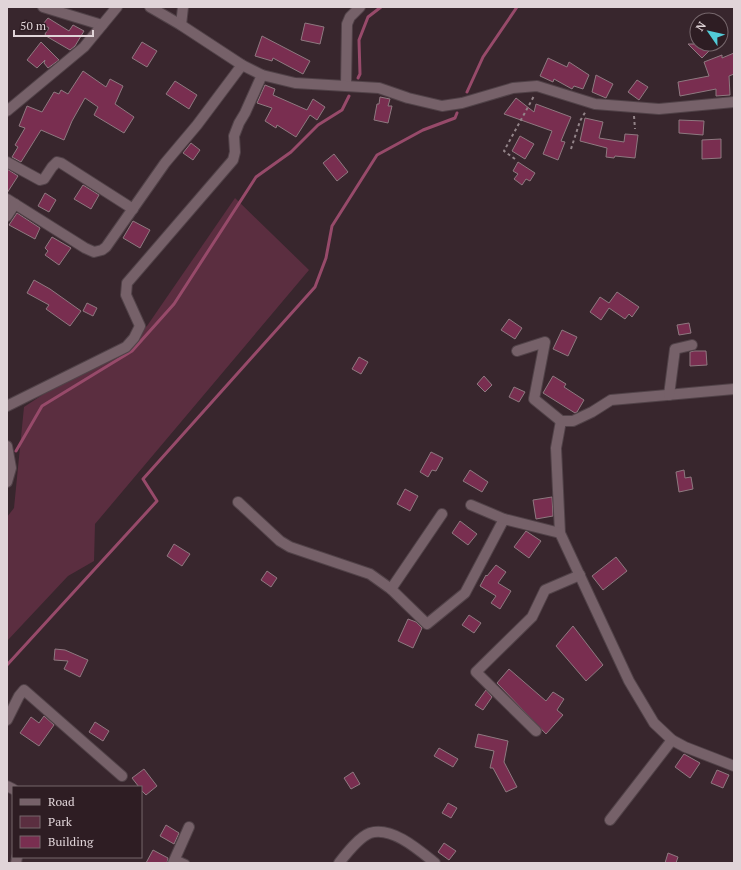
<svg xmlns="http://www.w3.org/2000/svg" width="741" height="870" viewBox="0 0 741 870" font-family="'PT Serif',serif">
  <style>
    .green { fill: #5b2e40 }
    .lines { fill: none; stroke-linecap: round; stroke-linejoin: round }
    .stream { stroke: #974a6a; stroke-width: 3 }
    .building { fill: #792e50; stroke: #8e7980 }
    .lane-casing { stroke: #514248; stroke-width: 8 }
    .street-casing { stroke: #514248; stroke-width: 12 }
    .secondary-casing { stroke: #514248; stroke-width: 12 }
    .path { stroke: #938489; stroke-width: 2; stroke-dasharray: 3 3; stroke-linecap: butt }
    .lane { stroke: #766169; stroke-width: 6 }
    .street { stroke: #766169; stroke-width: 10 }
    .secondary { stroke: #766169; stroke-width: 10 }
  </style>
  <rect width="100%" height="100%" fill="#38262d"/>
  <path class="green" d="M 235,198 L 309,270 L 95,524 L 94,561 L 68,576 L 7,641 L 7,517 L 14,508 L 24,407 L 147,326 Z"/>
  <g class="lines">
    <g class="stream">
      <path d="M 358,78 L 360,74 L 359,40 L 368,17 L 381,7"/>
      <path d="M 467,92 L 483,57 L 517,7"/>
      <path d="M 16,451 L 42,406 L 132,351 L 174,304 L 256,177 L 291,152 L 318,125 L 342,110 L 349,96"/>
      <path d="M 7,665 L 157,501 L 143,479 L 315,287 L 326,258 L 332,226 L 377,155 L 423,130 L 455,118 L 457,113"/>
    </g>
  </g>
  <g class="building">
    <path d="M 48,18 L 69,31 L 73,25 L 84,31 L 75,46 L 70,50 L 46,36 L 45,34 L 49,28 L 43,24 Z"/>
    <path d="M 305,23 L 324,27 L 320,44 L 301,40 Z"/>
    <path d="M 262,36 L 310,61 L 303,74 L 273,58 L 272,61 L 255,56 Z"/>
    <path d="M 41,42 L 59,60 L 48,68 L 44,63 L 45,60 L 37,68 L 27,60 Z"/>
    <path d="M 142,42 L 157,51 L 147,67 L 132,58 Z"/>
    <path d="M 688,44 L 716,44 L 702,58 Z"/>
    <path d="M 734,53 L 734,74 L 729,76 L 730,95 L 716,96 L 716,89 L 680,96 L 678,82 L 709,76 L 704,62 L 722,55 L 722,58 Z"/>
    <path d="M 548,58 L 567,67 L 569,62 L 589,75 L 583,89 L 574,86 L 572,89 L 554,79 L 553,82 L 540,76 Z"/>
    <path d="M 83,71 L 106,87 L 110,79 L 123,86 L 115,104 L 134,117 L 124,133 L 94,115 L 98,107 L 85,98 L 72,121 L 64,140 L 41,130 L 21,162 L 12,157 L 18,147 L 15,145 L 25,128 L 19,126 L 27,106 L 42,112 L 54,92 L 59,94 L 61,90 L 68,94 Z"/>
    <path d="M 596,75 L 613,84 L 606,98 L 592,92 Z"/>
    <path d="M 637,80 L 648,87 L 639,100 L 628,92 Z"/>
    <path d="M 175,81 L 197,95 L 189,109 L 166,94 Z"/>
    <path d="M 265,85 L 275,89 L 273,95 L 307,110 L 313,99 L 325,107 L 317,120 L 310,115 L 296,137 L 277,125 L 276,128 L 265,121 L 272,108 L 257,103 Z"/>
    <path d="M 380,97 L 390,99 L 388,106 L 392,106 L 388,123 L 374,120 L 377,104 L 379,104 Z"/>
    <path d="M 516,98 L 534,112 L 536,104 L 571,117 L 561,141 L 565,142 L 558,160 L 543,154 L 552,131 L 504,114 Z"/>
    <path d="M 585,118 L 603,122 L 599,138 L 624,142 L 625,134 L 638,135 L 635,158 L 615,156 L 614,158 L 606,157 L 607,148 L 580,141 Z"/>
    <path d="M 679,120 L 704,121 L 703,135 L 679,133 Z"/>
    <path d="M 520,136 L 534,144 L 525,159 L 512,151 Z"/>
    <path d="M 721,139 L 721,158 L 702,159 L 702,140 Z"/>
    <path d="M 191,143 L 200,150 L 193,160 L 183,153 Z"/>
    <path d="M 334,154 L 348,172 L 337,181 L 323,163 Z"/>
    <path d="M 518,162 L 535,173 L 530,181 L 526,179 L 522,185 L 514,179 L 518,174 L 513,171 Z"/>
    <path d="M 7,169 L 18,176 L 7,193 Z"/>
    <path d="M 83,185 L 99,195 L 91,209 L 74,199 Z"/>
    <path d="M 45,193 L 56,200 L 49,212 L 38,206 Z"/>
    <path d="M 17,213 L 40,228 L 35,239 L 9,225 Z"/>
    <path d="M 133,221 L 150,230 L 140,248 L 123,238 Z"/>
    <path d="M 52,237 L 71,248 L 59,265 L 45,255 L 48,251 L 45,248 Z"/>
    <path d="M 34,280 L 50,289 L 81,311 L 70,326 L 46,309 L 49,305 L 27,293 Z"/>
    <path d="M 617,292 L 639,307 L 632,317 L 629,314 L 625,319 L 609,308 L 601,320 L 590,312 L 600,297 L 609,303 Z"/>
    <path d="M 87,303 L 97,308 L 93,316 L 83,311 Z"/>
    <path d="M 509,319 L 522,328 L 515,339 L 501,330 Z"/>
    <path d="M 689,323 L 691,333 L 679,335 L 677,325 Z"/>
    <path d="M 562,330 L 577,337 L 568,356 L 553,349 Z"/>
    <path d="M 694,351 L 706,351 L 707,365 L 690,366 L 690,352 Z"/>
    <path d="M 359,357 L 368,362 L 361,374 L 352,369 Z"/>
    <path d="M 484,376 L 492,385 L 485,392 L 477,384 Z"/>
    <path d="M 553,376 L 566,384 L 564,387 L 584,400 L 577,412 L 575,413 L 543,393 Z"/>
    <path d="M 514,387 L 525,392 L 519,402 L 509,397 Z"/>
    <path d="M 431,452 L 443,458 L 436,471 L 432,470 L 428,477 L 420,472 Z"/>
    <path d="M 470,470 L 488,482 L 482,492 L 463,481 Z"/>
    <path d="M 684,470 L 685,478 L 691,477 L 693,489 L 679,492 L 676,472 Z"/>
    <path d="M 405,489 L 418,496 L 410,511 L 397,504 Z"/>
    <path d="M 552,497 L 553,516 L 536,519 L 533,500 Z"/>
    <path d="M 460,521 L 477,534 L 468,545 L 452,533 Z"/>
    <path d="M 526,531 L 541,541 L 529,558 L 514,547 Z"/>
    <path d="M 174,544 L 190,554 L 182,566 L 167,556 Z"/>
    <path d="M 616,557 L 627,571 L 603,590 L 592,576 Z"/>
    <path d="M 496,565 L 506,572 L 498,583 L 511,591 L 500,609 L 491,603 L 496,596 L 480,586 L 486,575 L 487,576 Z"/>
    <path d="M 267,571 L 277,578 L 271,587 L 261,580 Z"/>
    <path d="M 469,615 L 481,623 L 474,633 L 462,625 Z"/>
    <path d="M 408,619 L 416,622 L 422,628 L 413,648 L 398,641 Z"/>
    <path d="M 573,626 L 603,665 L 586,681 L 556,646 Z"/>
    <path d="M 55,649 L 65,650 L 88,660 L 80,677 L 64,669 L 68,661 L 54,660 Z"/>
    <path d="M 509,669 L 546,701 L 553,692 L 564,699 L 557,710 L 563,715 L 546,734 L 497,683 Z"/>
    <path d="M 486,690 L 492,697 L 483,710 L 475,705 Z"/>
    <path d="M 44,716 L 54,725 L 39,746 L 20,733 L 31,717 L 39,723 Z"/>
    <path d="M 95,722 L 109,731 L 103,741 L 89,732 Z"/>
    <path d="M 478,734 L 508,741 L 504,762 L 517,787 L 506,792 L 493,768 L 490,768 L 494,751 L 475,747 Z"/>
    <path d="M 439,748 L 458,759 L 453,767 L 434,756 Z"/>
    <path d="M 684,754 L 700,763 L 690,778 L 675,767 Z"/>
    <path d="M 144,769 L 157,786 L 146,795 L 141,790 L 141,787 L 139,787 L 132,778 Z"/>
    <path d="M 717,770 L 729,775 L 723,788 L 711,783 Z"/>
    <path d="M 353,772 L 360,784 L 351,789 L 344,778 Z"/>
    <path d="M 448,803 L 457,808 L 451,818 L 442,813 Z"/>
    <path d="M 166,825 L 179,833 L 174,844 L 160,836 Z"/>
    <path d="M 444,843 L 456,851 L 449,860 L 438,852 Z"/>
    <path d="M 153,850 L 168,858 L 167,863 L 146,863 Z"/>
    <path d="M 668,853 L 678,857 L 676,863 L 665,863 Z"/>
  </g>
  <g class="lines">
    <g class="lane-casing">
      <path id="lane" d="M 175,858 L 186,863"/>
    </g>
    <g class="street-casing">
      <g id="street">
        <path d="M 43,7 L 102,25"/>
        <path d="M 181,25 L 183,7"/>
        <path d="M 346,86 L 347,24 L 350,17 L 360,7"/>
        <path d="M 7,111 L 84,47 L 117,7"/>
        <path d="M 7,162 L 40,180 L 44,179 L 52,167 L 57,162 L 61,163 L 133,209"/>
        <path d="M 7,199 L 85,248 L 94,252 L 102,250 L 106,247 L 165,163 L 197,125 L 242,65"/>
        <path d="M 7,216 L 15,204"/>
        <path d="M 517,351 L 545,342 L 534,399 L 561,421"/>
        <path d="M 734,389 L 611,400 L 592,412 L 573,421 L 561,421 L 556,448 L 560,533 L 629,681 L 654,723 L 672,740 L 685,747 L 734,766"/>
        <path d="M 669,395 L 675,349 L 692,345"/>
        <path d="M 7,406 L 126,347 L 134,338 L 140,326 L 126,295 L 127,283 L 233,160 L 235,152 L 234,136 L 239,123 L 245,113 L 262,75"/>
        <path d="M 7,446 L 11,468 L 7,482"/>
        <path d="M 238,502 L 280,541 L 290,547 L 370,574 L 391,589 L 427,624 L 465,593 L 504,519 L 560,533"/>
        <path d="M 471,505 L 504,519"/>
        <path d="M 391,589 L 442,514"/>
        <path d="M 7,720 L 19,696 L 24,690 L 122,776"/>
        <path d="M 536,731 L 476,672 L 532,617 L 545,590 L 580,575"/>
        <path d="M 7,786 L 13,789"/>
        <path d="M 610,820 L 672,740"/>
        <path d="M 16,863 L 17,857"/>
        <path d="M 173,863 L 189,827"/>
        <path d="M 339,863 C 346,854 359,837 370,833 C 392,826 419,850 435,863"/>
      </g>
    </g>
    <g class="secondary-casing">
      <path id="secondary" d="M 150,7 L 181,25 L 242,65 L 262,75 L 295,83 L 379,88 L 408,98 L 442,106 L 462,103 L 513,88 L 537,86 L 595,104 L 659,109 L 734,102"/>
    </g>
    <g class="path">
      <path d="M 634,116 L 635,129"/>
      <path d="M 571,149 L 580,121 L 586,111"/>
      <path d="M 515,159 L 504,151 L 534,96"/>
    </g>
    <use href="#lane" class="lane"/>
    <use href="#street" class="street"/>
    <use href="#secondary" class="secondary"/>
  </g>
  <rect width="741" height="870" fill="none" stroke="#e0d4d8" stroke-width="16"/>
  <rect x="12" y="786" width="130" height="72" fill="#2e1d23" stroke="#75666b"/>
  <rect x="20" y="799" width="20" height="6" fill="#766169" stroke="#75666b"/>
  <text x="48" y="806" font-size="12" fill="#e0d4d8">Road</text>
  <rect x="20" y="816" width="20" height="12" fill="#5b2e40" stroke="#75666b"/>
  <text x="48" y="826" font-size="12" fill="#e0d4d8">Park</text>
  <rect x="20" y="836" width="20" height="12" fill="#792e50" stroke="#75666b"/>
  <text x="48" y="846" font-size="12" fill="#e0d4d8">Building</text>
  <g transform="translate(709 32) rotate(304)"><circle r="19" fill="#2e1d23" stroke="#75666b"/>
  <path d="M0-3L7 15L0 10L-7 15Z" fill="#52cbd7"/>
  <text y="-6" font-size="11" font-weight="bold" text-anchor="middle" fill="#e0d4d8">N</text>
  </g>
  <path d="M14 30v6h79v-6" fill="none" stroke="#e0d4d8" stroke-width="2"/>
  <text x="20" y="30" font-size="12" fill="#e0d4d8" stroke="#2e1d23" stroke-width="3" paint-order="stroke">50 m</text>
</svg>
